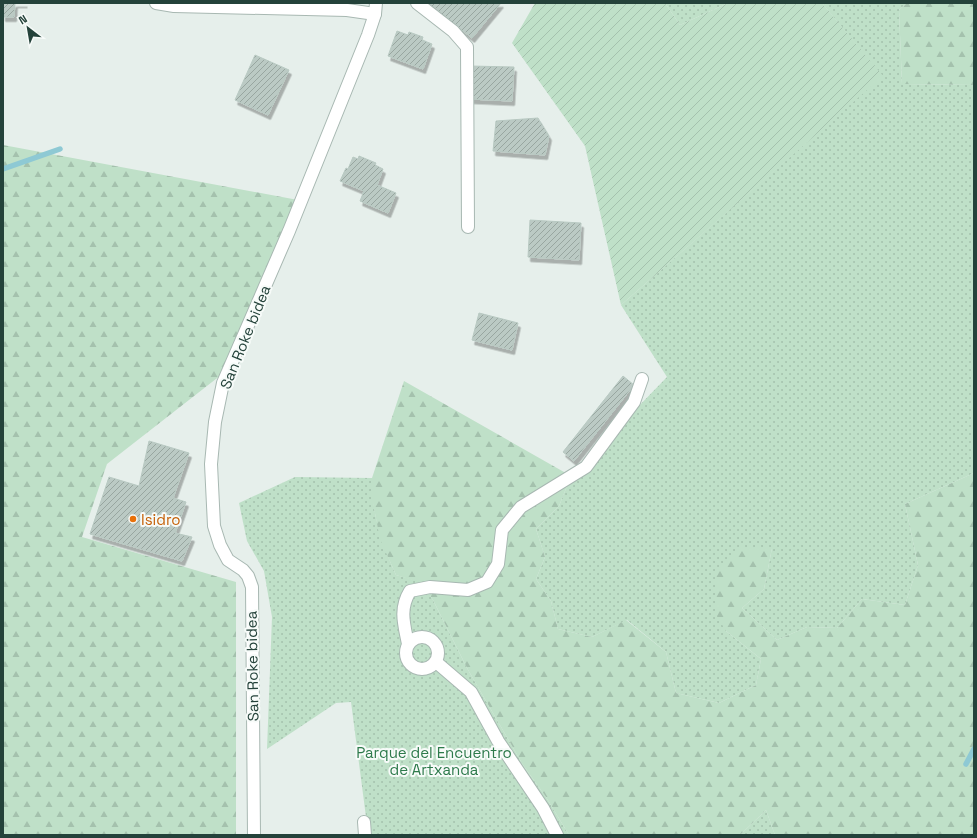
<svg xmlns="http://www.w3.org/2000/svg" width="977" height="838" viewBox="0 0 977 838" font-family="'Space Grotesk',sans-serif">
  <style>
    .grass { fill: url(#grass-dots) }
    .forest { fill: url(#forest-firs) }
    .garden { fill: url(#garden-furrows) }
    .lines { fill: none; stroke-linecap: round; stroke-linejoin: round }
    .stream { stroke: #8ec9d4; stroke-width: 5.5 }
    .building { fill: url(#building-hatch); stroke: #b8c9c2; filter: url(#shadow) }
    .minor-casing { stroke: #a8b8b2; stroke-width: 14 }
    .minor { stroke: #fff; stroke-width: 12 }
    .food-dot { fill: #e8710a; stroke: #f7fbf9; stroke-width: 1.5 }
    .labels { text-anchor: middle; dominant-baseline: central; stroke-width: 4; stroke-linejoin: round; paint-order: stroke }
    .street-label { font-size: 15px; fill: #24423a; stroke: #f7fbf9 }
    .food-label { font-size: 15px; fill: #c56008; stroke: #f7fbf9; text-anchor: start }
    .park-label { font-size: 15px; fill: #2d7a4b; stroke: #f7fbf9 }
  </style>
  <defs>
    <pattern id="grass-dots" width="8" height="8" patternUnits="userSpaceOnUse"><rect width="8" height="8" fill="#bfe0c8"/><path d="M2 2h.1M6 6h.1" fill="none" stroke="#a4c1ad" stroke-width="1.8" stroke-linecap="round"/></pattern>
    <pattern id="forest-firs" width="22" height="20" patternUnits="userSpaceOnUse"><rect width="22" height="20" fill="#bfe0c8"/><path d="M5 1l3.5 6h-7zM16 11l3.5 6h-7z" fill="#a4c1ad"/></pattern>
    <pattern id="garden-furrows" width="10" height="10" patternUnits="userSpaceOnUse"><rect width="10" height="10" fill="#bfe0c8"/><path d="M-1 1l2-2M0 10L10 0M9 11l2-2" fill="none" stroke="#a4c1ad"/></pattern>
    <pattern id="building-hatch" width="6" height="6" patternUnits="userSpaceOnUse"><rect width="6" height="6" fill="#bbcac4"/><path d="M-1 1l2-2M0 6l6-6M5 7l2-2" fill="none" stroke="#98a6a0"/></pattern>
    <filter id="shadow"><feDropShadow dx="2.5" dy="4.5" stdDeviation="0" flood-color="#0004"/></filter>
  </defs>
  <rect width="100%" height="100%" fill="#e6efeb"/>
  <g class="grass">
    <path d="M 665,3 L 728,3 L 680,25 Z"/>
    <path d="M 822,3 L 907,3 L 899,10 L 902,84 L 974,85 L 974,473 L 905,504 L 918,565 L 905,605 L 862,599 L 837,628 L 807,627 L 777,640 L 742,608 L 764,589 L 772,548 L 726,631 L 761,659 L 756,685 L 719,703 L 676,693 L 666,652 L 627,620 L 592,637 L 558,629 L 551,601 L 536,579 L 545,557 L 536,529 L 559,506 L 571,476 L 667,377 L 621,305 L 882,76 Z"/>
    <path d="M 295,477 L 372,478 C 372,515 381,541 396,575 L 422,582 L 433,600 L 467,668 L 523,765 L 546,797 L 569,835 L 366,835 L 366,817 L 351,702 L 336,703 L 267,749 L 272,617 L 264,571 L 247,541 L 239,503 Z"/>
    <path d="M 766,810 L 775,835 L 740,835 Z"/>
  </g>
  <g class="forest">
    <path d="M 907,3 L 974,3 L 974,85 L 902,84 L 899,10 Z"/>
    <path d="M 3,145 L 298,200 L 221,375 L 107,464 L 82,537 L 236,582 L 236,835 L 3,835 Z"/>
    <path d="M 404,381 L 571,476 L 559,506 L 536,529 L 545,557 L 536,579 L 551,601 L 558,629 L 592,637 L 626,620 L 666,652 L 676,693 L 719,703 L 756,685 L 761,659 L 726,631 L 715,613 L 715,575 L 740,548 L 772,548 L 764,589 L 742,608 L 777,640 L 807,627 L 837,628 L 862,599 L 905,605 L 918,565 L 905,504 L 974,473 L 974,835 L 775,835 L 766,810 L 740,835 L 569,835 L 546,797 L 523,765 L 467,668 L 433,600 L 422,583 L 396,575 L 380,539 L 372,498 L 372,478 Z"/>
  </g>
  <path class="garden" d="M 535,3 L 665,3 L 680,25 L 728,3 L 822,3 L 883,76 L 621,305 L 585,146 L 512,43 Z"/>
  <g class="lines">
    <g class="stream">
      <path d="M 3,169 L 60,149"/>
      <path d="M 966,764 L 974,749"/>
    </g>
  </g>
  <g class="building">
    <path d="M 3,3 L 25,3 L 15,3 L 14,17 L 3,17 Z"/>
    <path d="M 428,3 L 501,3 L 472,38 Z"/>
    <path d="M 397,31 L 408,35 L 409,32 L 423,37 L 422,40 L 432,44 L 423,69 L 388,56 Z"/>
    <path d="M 255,55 L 289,70 L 268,115 L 235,100 Z"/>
    <path d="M 470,66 L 514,67 L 512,101 L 469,99 Z"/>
    <path d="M 538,118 L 549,136 L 545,155 L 493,151 L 496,121 Z"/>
    <path d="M 359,156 L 376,163 L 375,165 L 383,169 L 377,185 L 396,193 L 388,213 L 360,201 L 364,191 L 340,181 L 346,168 L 348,169 L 353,157 L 358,159 Z"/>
    <path d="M 530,220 L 581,223 L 579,260 L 528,257 Z"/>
    <path d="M 479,313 L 518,323 L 512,350 L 472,340 Z"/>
    <path d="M 623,376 L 634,385 L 574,461 L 563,452 Z"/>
    <path d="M 149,441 L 189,453 L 173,498 L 186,502 L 175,533 L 192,537 L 182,561 L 90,534 L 109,477 L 139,486 Z"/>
  </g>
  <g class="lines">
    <g class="minor-casing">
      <g id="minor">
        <path d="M 156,3 L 174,6 L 347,10 L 375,14"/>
        <path d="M 417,3 L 453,31 L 467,47 L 468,227"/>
        <circle cx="422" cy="653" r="16"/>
        <path d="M 408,644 C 404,624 399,609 410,591 L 430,587 L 468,590 L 487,582 L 498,564 L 502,530 L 521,507 L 586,467 L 634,402 L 642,379"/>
        <path d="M 436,662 L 471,692 L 498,741 L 543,808 L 557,835"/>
        <path d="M 364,822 L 365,835"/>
        <path d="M 254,835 L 252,587 L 248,576 L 243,570 L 228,560 L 220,545 L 214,526 L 211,464 L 215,422 L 223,383 L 289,231 L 368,35 L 375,14 L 376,3"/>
      </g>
    </g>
    <use href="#minor" class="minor"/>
  </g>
  <circle class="food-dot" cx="133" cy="519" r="4"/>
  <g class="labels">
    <g class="street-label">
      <text transform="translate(245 337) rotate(-68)">San Roke bidea</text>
      <text transform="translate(252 666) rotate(-91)">San Roke bidea</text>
    </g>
    <g class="food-label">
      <text x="141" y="519">Isidro</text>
    </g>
    <g class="park-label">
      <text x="434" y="752">Parque del Encuentro<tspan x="434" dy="17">de Artxanda</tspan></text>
    </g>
  </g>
  <rect width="977" height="838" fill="none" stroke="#24423a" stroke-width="8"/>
  <g transform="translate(28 28) rotate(329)" stroke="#f7fbf9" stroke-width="3" paint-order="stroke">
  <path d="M0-3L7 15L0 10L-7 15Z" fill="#24423a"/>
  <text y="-6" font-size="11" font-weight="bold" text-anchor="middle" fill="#24423a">N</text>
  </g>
</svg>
